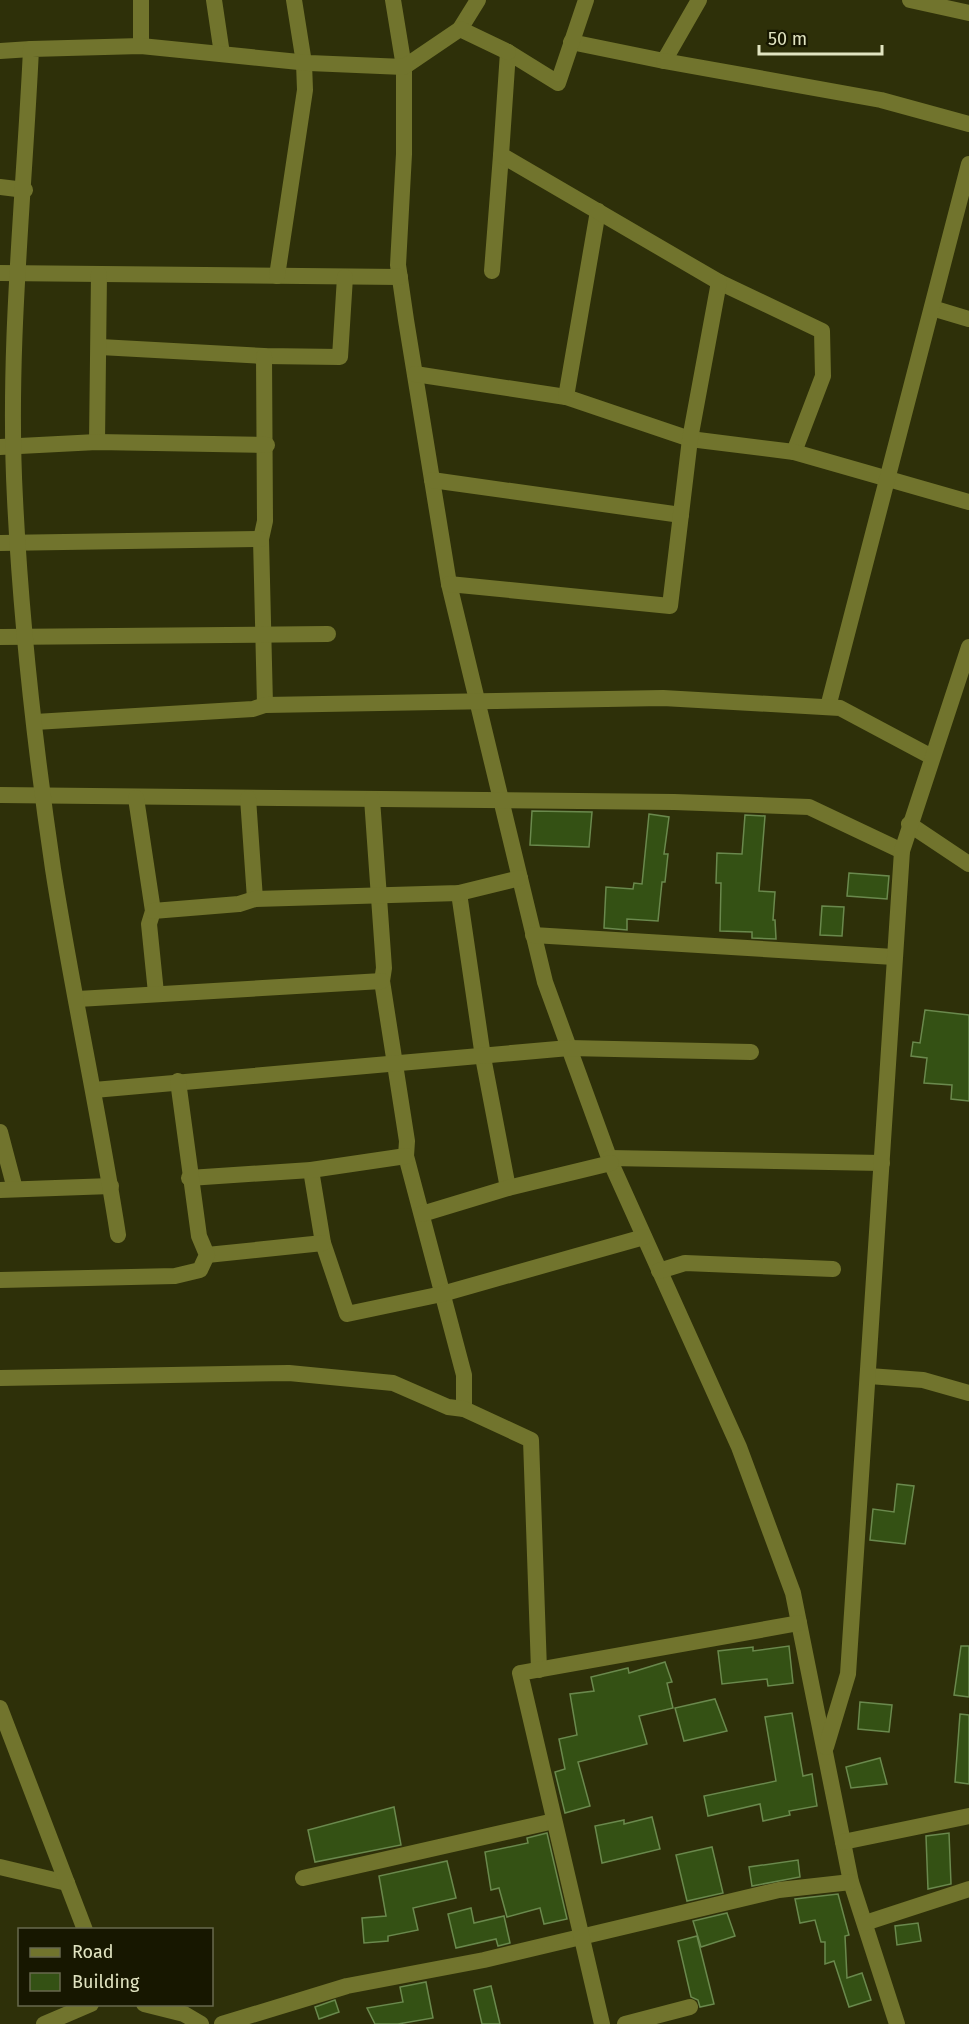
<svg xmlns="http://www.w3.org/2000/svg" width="969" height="2024" viewBox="0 0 969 2024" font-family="'Fira Sans',sans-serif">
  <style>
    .building { fill: #345114; stroke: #6a894d; stroke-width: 1.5 }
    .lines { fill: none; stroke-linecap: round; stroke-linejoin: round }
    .minor { stroke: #71742d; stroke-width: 16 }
    .tertiary { stroke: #71742d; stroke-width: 16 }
  </style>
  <rect width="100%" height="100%" fill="#2e3009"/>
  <g class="building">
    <path d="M 532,811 L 592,812 L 589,847 L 530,845 Z"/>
    <path d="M 649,814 L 669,817 L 664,854 L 668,854 L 665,882 L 662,882 L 658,921 L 627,919 L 627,930 L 604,928 L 606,887 L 633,889 L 634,883 L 642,884 Z"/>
    <path d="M 745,815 L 765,816 L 759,891 L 775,892 L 773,920 L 775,920 L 776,939 L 752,938 L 752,932 L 720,931 L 721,883 L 716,883 L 717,853 L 742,854 Z"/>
    <path d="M 849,873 L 889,876 L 887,899 L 847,896 Z"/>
    <path d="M 822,906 L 844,907 L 842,936 L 820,935 Z"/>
    <path d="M 925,1010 L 969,1015 L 969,1101 L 951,1099 L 952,1085 L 924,1083 L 927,1058 L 911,1056 L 913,1042 L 920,1043 Z"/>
    <path d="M 897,1484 L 914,1486 L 905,1544 L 870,1540 L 873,1509 L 894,1512 Z"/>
    <path d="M 789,1646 L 793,1683 L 768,1686 L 767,1679 L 722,1684 L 718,1651 L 753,1647 L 753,1651 Z"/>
    <path d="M 961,1646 L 969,1646 L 969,1697 L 954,1695 Z"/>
    <path d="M 665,1662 L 672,1682 L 667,1683 L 673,1708 L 639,1716 L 647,1744 L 578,1762 L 590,1806 L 565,1813 L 555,1772 L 565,1769 L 559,1739 L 577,1735 L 570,1694 L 594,1691 L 591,1677 L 628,1668 L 629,1673 Z"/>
    <path d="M 715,1699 L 727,1731 L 684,1741 L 675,1708 Z"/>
    <path d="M 860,1702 L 892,1705 L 889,1732 L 858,1729 Z"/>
    <path d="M 792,1713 L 803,1776 L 812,1774 L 817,1806 L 789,1811 L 790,1815 L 763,1821 L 760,1804 L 708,1816 L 704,1796 L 776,1781 L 765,1717 Z"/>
    <path d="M 960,1714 L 969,1715 L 969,1784 L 955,1782 Z"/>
    <path d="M 880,1758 L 887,1784 L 851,1788 L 846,1767 Z"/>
    <path d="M 394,1807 L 401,1845 L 315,1862 L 308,1830 Z"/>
    <path d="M 652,1817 L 660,1849 L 602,1863 L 595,1826 L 624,1820 L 624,1824 Z"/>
    <path d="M 547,1833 L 567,1919 L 544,1924 L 540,1908 L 507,1917 L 499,1888 L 491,1890 L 485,1852 L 528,1843 L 527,1838 Z"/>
    <path d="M 949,1833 L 951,1884 L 928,1889 L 926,1836 Z"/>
    <path d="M 712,1847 L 723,1893 L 687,1901 L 676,1855 Z"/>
    <path d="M 798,1860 L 800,1877 L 752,1886 L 749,1867 Z"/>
    <path d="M 447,1861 L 456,1898 L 413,1908 L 418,1930 L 388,1936 L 388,1941 L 364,1943 L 362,1918 L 386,1916 L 379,1876 Z"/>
    <path d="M 838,1894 L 849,1935 L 845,1936 L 847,1978 L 862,1973 L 871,2000 L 849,2007 L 834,1961 L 825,1964 L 825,1942 L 821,1942 L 815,1920 L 800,1923 L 795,1899 Z"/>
    <path d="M 471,1908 L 474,1923 L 504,1916 L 510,1943 L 498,1946 L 496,1939 L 456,1948 L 448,1914 Z"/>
    <path d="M 727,1913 L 735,1936 L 701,1947 L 693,1921 Z"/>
    <path d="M 918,1923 L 921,1941 L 897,1945 L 895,1926 Z"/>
    <path d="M 697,1936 L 714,2004 L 700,2007 L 698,2000 L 691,1997 L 678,1941 Z"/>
    <path d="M 426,1982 L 433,2018 L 398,2024 L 375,2024 L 367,2008 L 403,2002 L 400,1987 Z"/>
    <path d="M 491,1986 L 500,2024 L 482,2024 L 474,1990 Z"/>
    <path d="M 335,2000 L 339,2012 L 319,2019 L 315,2007 Z"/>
  </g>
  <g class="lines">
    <g class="minor">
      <path d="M 214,0 L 222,54"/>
      <path d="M 393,0 L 404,67 L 404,154 L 398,265 L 406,320 L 449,584 L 545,982 L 611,1163 L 739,1447 L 793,1593 L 851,1882 L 897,2024"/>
      <path d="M 910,0 L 969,13"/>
      <path d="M 460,29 L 478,0"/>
      <path d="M 571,42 L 664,61 L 699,0"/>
      <path d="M 141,46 L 141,0"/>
      <path d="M 0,51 L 31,49"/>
      <path d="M 664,61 L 881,100 L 969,124"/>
      <path d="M 0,187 L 25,190"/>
      <path d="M 492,271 L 501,155"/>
      <path d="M 0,273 L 400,277"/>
      <path d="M 277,276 L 305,90 L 304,63 L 294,0"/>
      <path d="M 719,282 L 822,331 L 823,376 L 794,452"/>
      <path d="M 932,308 L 969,319"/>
      <path d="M 100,347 L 264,356 L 340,357 L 345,277"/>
      <path d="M 264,356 L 265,521 L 261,539 L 265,705"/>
      <path d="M 415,374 L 566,397 L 690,439 L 794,452 L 969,502"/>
      <path d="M 566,397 L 598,211"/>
      <path d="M 97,442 L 99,274"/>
      <path d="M 0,447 L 97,442 L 267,445"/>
      <path d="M 432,480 L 681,515"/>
      <path d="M 0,543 L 261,539"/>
      <path d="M 449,584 L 670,606 L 690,439 L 719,282 L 501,155 L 508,52 L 558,83 L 586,0"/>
      <path d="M 0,637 L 328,634"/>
      <path d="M 828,707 L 969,164"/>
      <path d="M 35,722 L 253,709 L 265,705 L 663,698 L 840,708 L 932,757"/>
      <path d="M 0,795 L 674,802 L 809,807 L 902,851"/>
      <path d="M 136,798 L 153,911 L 149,924 L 156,993"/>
      <path d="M 248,798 L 255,899"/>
      <path d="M 372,799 L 384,968 L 382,981 L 407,1141 L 406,1156 L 464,1375 L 464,1409"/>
      <path d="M 909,824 L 969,864"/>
      <path d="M 459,893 L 483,1057 L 508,1188"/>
      <path d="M 153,911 L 239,904 L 255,899 L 459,893 L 520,878"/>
      <path d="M 533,935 L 894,957"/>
      <path d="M 78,999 L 382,981"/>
      <path d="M 94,1090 L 569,1048 L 751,1052"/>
      <path d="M 0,1132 L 15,1189"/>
      <path d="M 609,1158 L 882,1163"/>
      <path d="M 311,1170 L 323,1243 L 347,1314 L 442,1294 L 644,1237"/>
      <path d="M 189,1178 L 311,1170 L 406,1156"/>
      <path d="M 0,1190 L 111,1186"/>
      <path d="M 422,1214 L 508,1188 L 611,1163"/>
      <path d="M 118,1235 C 99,1112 72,991 53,869 C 35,747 21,622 15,499 C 7,349 24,199 31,49 L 141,46 L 309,63 L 404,67 L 460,29 L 508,52"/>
      <path d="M 207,1255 L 323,1243"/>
      <path d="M 659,1271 L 685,1263 L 833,1269"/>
      <path d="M 0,1280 L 175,1276 L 200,1270 L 207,1255 L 199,1236 L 178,1081"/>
      <path d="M 869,1376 L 923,1380 L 969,1393"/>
      <path d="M 0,1378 L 289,1373 L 393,1383 L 448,1407 L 464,1409 L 531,1440 L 539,1670"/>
      <path d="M 826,1747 L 848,1674 L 902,851 L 969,647"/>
      <path d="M 843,1842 L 969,1816"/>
      <path d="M 0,1867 L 67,1883"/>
      <path d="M 303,1878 L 554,1821"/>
      <path d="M 865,1923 L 969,1889"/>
      <path d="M 144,2004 L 184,2014 L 201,2024"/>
      <path d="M 44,2024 L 91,2004"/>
      <path d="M 222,2024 L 347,1986 L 484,1960 L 779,1890 L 851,1882"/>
      <path d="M 602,2024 L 520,1673 L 799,1623"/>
      <path d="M 625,2024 L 690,2007"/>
    </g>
    <path class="tertiary" d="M 0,1708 L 85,1930"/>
  </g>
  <rect x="18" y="1928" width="195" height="78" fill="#171700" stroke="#68694d" stroke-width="1.5"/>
  <rect x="30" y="1948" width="30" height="9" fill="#71742d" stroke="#68694d" stroke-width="1.5"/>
  <text x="72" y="1958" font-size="18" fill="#e1e4c1">Road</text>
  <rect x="30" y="1973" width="30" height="18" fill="#345114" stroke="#68694d" stroke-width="1.5"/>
  <text x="72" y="1988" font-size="18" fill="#e1e4c1">Building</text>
  <path d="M759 45v9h123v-9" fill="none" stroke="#e1e4c1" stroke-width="3"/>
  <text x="768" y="45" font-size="18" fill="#e1e4c1" stroke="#171700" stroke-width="4.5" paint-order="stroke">50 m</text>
</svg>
